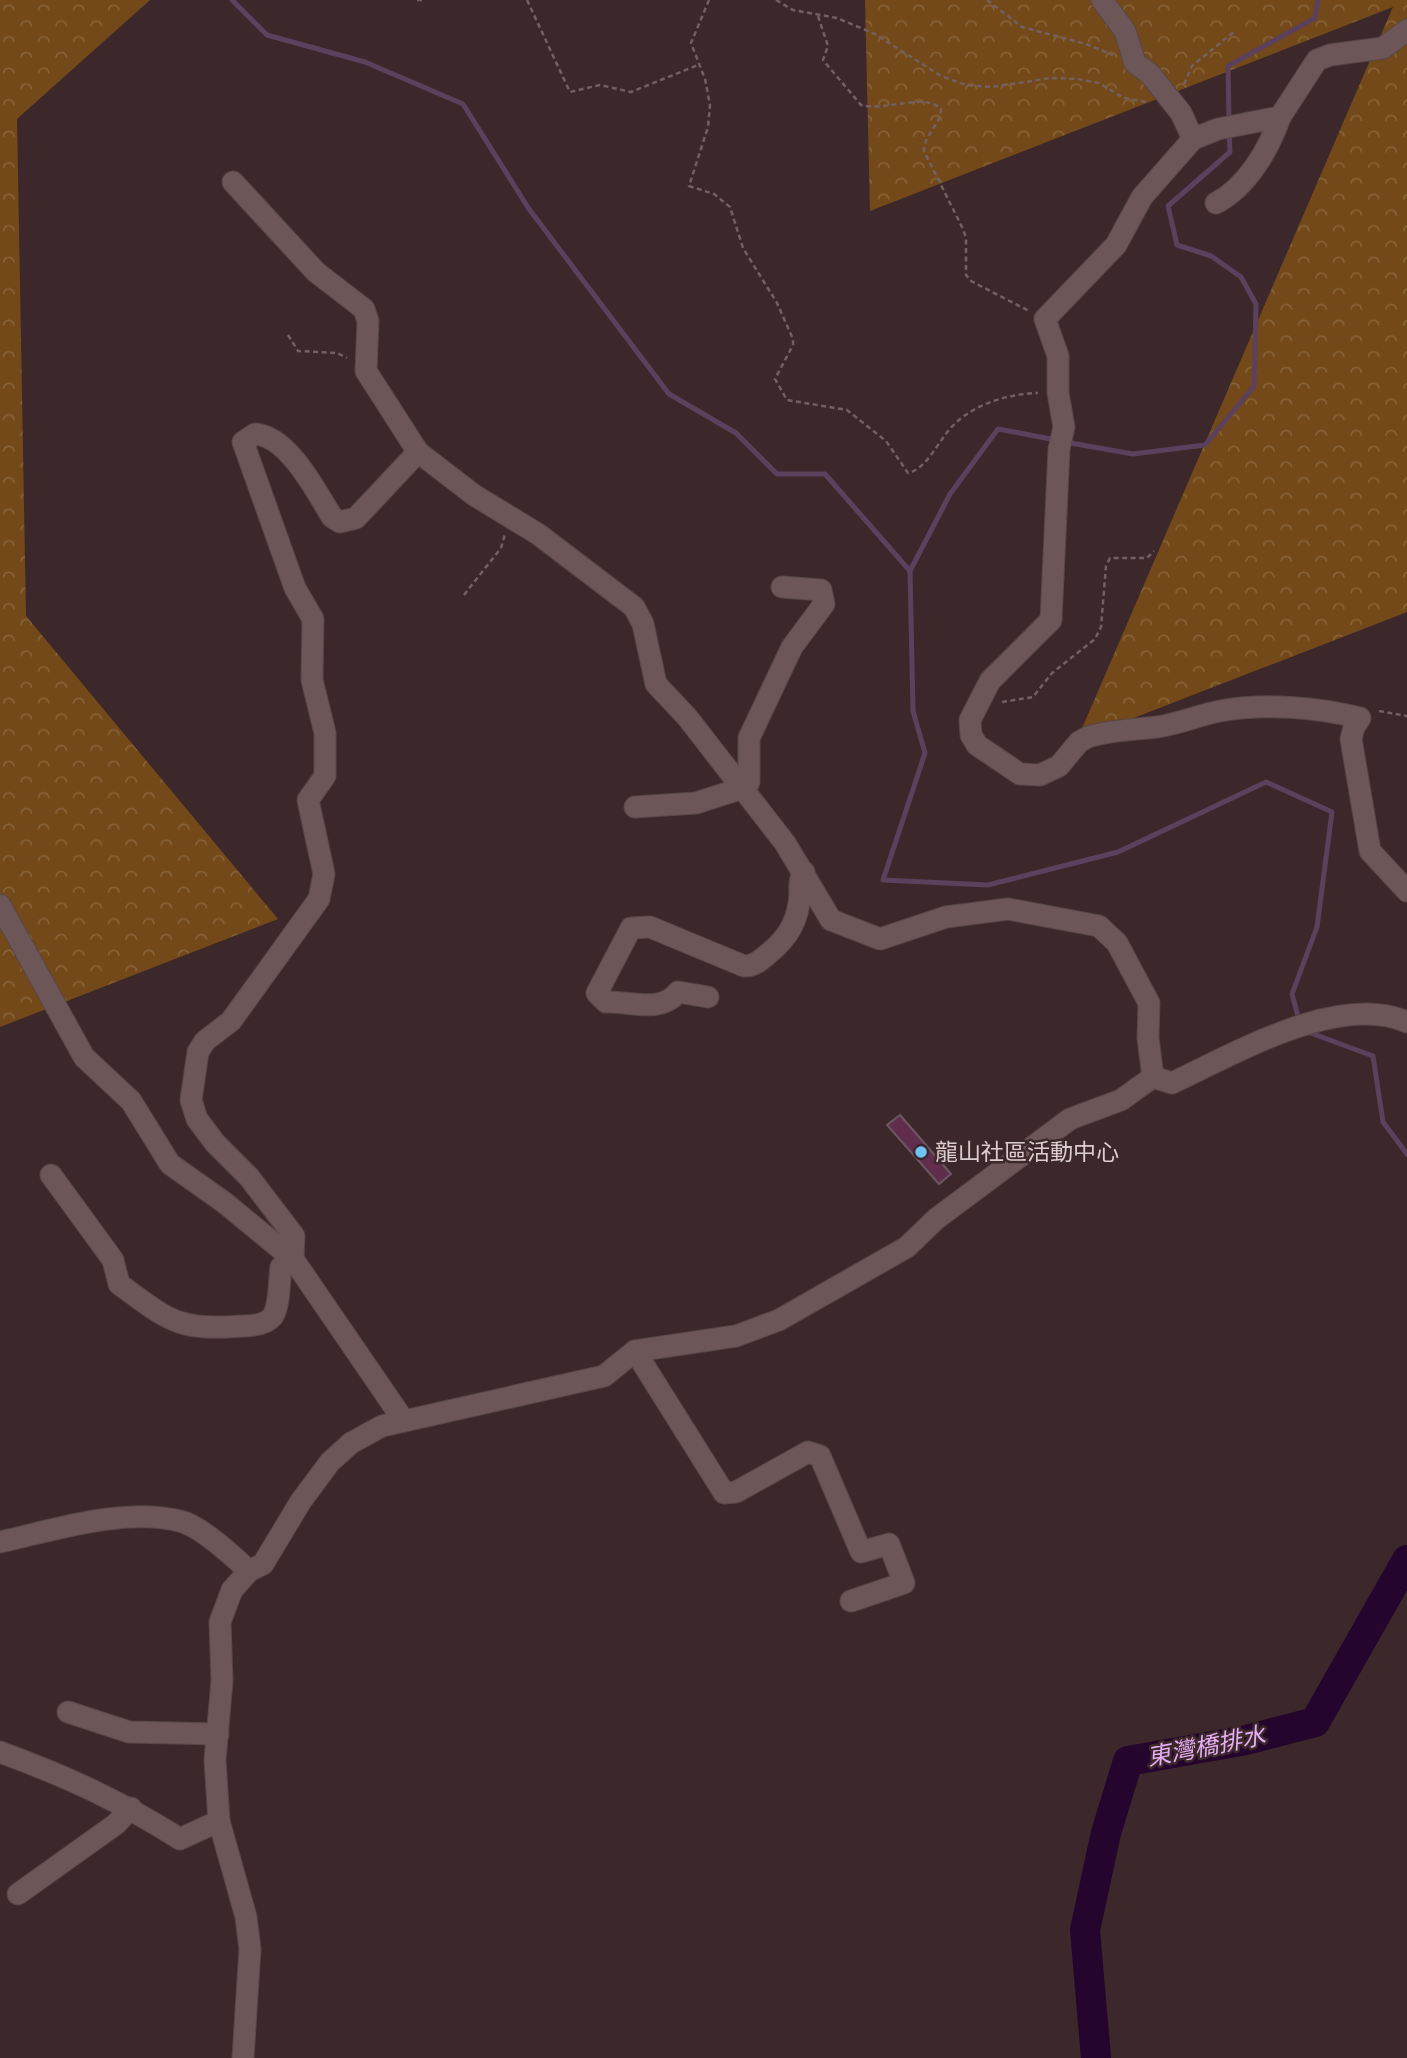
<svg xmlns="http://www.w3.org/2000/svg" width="1407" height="2058" viewBox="0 0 1407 2058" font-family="'Asap Condensed','Noto Sans TC',sans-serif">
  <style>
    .forest { fill: url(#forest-crowns) }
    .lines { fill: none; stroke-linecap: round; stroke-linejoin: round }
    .stream { stroke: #5c415e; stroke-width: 5 }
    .river { stroke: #25042e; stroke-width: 30 }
    .building { fill: #602d4c; stroke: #6b5762; stroke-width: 2 }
    .minor-casing { stroke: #574648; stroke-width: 23 }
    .path { stroke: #726062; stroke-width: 2.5; stroke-dasharray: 5 3.5; stroke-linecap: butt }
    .minor { stroke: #6d5658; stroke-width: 21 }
    .poi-dot { fill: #6fc2f4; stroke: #3c282a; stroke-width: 2.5 }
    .labels { text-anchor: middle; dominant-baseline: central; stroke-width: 5; stroke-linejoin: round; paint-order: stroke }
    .poi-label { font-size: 23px; fill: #dccecf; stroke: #3c282a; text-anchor: start }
    .water-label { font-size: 24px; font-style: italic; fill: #e4adf5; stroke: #3c282a }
  </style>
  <defs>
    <pattern id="forest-crowns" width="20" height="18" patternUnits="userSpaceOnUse" patternTransform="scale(1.75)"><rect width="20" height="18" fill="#734919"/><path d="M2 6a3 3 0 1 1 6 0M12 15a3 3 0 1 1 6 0" fill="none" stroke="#866239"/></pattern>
  </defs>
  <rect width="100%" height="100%" fill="#3c282a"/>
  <g class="forest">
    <path d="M 0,0 L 150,0 L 17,119 L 26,616 L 278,919 L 0,1027 Z"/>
    <path d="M 865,0 L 1407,0 L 1407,612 L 1077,740 L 1393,7 L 870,211 Z"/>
  </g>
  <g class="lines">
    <g class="stream">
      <path d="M 232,0 L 267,35 L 365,62 L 463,104 L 529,209 L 669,394 L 736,433 L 777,474 L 825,474 L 910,571"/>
      <path d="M 1229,121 L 1228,66 L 1315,18 L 1318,0"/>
      <path d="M 1056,440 L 998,429 L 950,494 L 910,571 L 913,711 L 925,753 L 883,880 L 988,885 L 1118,852 L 1266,782 L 1332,812 L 1317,927 L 1292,994 L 1299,1020"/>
      <path d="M 1065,442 L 1133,454 L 1205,445 L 1254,386 L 1256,304 L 1241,277 L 1211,256 L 1177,245 L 1168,206 L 1230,152 L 1229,131"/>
      <path d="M 1308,1032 L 1373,1056 L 1383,1122 L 1407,1154"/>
    </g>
    <path class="river" d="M 1096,2058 L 1085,1930 L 1106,1833 L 1128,1761 L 1246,1740 L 1315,1722 L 1407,1560"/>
  </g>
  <path class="building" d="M 900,1115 L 951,1174 L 939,1184 L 887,1125 Z"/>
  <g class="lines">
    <g class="minor-casing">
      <g id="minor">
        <path d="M 1102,0 L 1125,31 L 1135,63 L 1150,74 L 1181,113 L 1193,139 L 1142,197 L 1116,245 L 1045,319 L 1058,356 L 1058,393 L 1064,427 L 1059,449 L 1051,620 L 990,681 L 970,720 L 971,735 L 977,745 L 1020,774 L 1040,775 L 1059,766 L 1079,742 L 1088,737 C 1110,730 1134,730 1157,727 C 1179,724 1199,715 1220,711 C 1264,703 1317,707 1360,718 L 1354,727 L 1351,739 L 1370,851 L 1407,891"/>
        <path d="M 1193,139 L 1218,129 L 1280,117 L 1317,60 L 1330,55 L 1383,48 L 1407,30"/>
        <path d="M 233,182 L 316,272 L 364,309 L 368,321 L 366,371 L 418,452 L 474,495 L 538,534 L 634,607 L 643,624 L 656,684 L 687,717 L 785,843 L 831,920 L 880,939 L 946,917 L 1008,909 L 1099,926 L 1117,943 L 1149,1003 L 1148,1038 L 1153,1077"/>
        <path d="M 1216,203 C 1247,187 1269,149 1280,117"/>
        <path d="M 635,807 L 696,803 L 746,787 L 749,782 L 749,738 L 792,647 L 824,604 L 821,590 L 782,587"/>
        <path d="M 0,905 L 84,1057 L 131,1101 L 170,1164 L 225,1203 L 293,1259 L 404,1421"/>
        <path d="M 708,997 L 678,992 C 660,1014 632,1001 606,1002 L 597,993 L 631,928 L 650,927 L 744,966 C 754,966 760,961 768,954 C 788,938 799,920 800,893 C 800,884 799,880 804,872"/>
        <path d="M 51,1175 L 113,1260 L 119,1284 C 170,1321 177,1331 243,1326 C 253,1326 266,1325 273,1316 C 280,1304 279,1281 281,1267 L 293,1259 L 294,1236 L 249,1177 L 215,1143 L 197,1119 L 191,1100 L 198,1052 L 205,1041 L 231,1021 L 319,899 L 324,874 L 308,800 L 325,776 L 325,733 L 312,680 L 313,619 L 295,588 L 243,442 L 255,434 C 288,436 316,491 332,517 L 340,522 L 356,518 L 418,452"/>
        <path d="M 635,1351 L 724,1493 L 736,1492 L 808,1452 L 820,1456 L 861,1552 L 889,1544 L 904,1583 L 851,1601"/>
        <path d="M 0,1542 C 54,1530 125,1507 180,1521 C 201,1526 233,1556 249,1571"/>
        <path d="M 68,1712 L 129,1732 L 218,1734"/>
        <path d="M 0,1752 C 68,1777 118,1800 180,1839 L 219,1821"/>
        <path d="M 18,1894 L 116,1824 L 131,1808"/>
        <path d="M 243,2058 L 250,1949 L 246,1917 L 219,1821 L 215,1760 L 222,1681 L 220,1622 L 232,1590 L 249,1571 L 263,1564 L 301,1501 L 330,1462 L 351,1443 L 382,1426 L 604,1376 L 635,1351 L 736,1336 L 779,1320 L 907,1247 L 936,1219 L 1070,1119 L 1121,1100 L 1153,1077 L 1172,1083 C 1234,1054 1339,992 1407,1022"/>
      </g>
    </g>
    <g class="path">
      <path d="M 417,0 L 423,0"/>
      <path d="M 527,0 L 570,92 L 600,85 L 631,92 L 698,65"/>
      <path d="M 709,0 L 691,43 L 705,79 L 710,105 L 708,127 L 689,186 L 714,194 L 730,207 L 743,248 L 777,303 L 793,339 L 793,345 L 775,379 L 787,400 L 847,410 L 886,441 L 908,473 C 926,469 937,444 949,430 C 970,405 1006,394 1038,393"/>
      <path d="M 776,0 L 793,10 L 837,18 L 875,34 L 941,76 L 966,85 L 992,87 L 1051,78 L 1078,79 L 1099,83 L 1124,98 L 1147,102"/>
      <path d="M 987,0 L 1022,27 L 1086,44 L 1113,55"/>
      <path d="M 818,16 L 828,46 L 823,60 L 861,105 C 887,112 923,92 941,109 C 941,125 924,134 924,151 L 963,229 L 966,238 L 966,275 L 971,281 L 1029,311"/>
      <path d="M 1184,84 L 1192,66 L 1236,30"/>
      <path d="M 288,335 L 298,351 L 337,353 L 347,358"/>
      <path d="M 464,595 L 501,548 L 505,534"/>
      <path d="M 1002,702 L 1033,697 L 1052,673 L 1095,639 L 1101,627 L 1106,566 L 1110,558 L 1147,558 L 1154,551"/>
      <path d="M 1379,711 L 1407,716"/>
    </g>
    <use href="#minor" class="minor"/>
  </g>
  <circle class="poi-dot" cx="921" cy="1152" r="7"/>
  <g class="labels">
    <g class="poi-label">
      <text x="935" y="1152">龍山社區活動中心</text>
    </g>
    <g class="water-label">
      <text transform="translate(1206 1746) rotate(-11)">東灣橋排水</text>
    </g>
  </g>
</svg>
